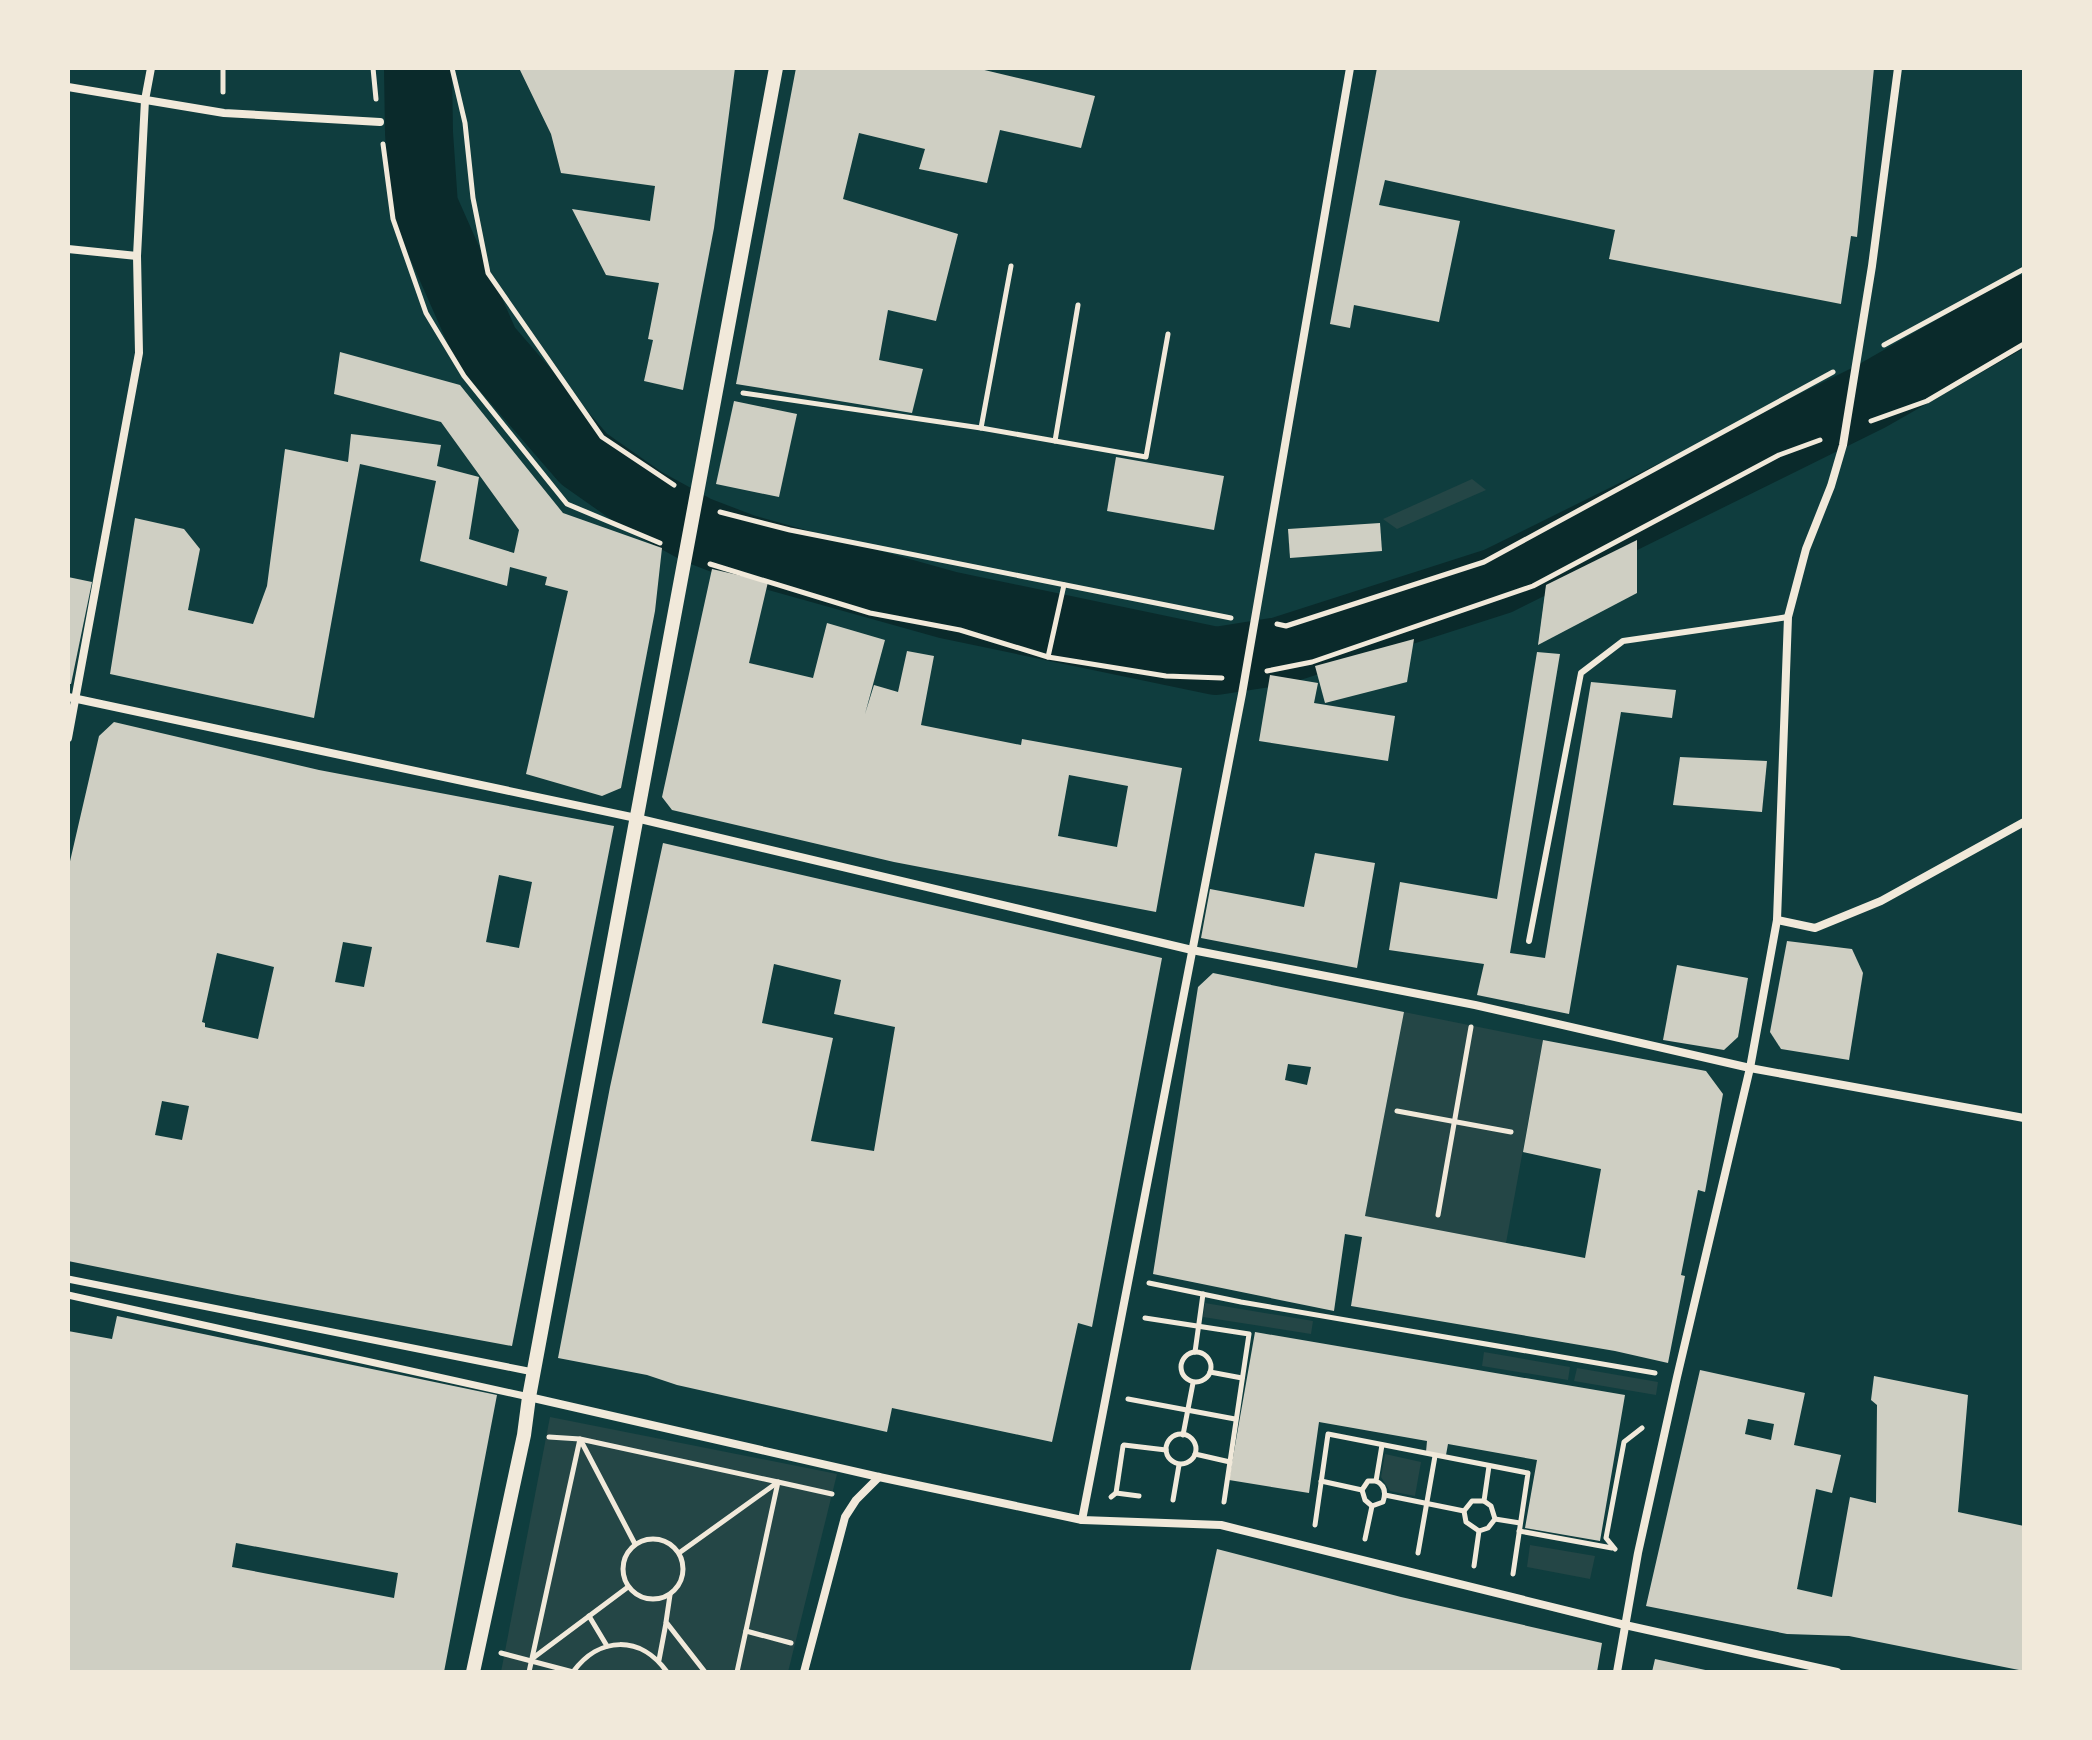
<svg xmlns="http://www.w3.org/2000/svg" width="2092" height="1740" viewBox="0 0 2092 1740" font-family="'Fira Sans Condensed',sans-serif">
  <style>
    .green { fill: #244646 }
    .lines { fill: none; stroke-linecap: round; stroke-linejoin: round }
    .river { stroke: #0a2a2b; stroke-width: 68 }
    .building { fill: #cfcfc3; fill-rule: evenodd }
    .path { stroke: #f1e9da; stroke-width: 5 }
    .service { stroke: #f1e9da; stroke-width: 6 }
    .pedestrian { stroke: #f1e9da; stroke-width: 7 }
    .minor { stroke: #f1e9da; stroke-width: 8 }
    .tertiary { stroke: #f1e9da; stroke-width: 14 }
  </style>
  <rect width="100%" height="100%" fill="#0f3d3e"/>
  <g class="green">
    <path d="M 1472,479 L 1486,490 L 1397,529 L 1383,519 Z"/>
    <path d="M 1404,1012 L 1543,1040 L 1506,1243 L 1365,1216 Z"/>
    <path d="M 1205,1303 L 1313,1321 L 1311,1334 L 1203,1317 Z"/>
    <path d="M 1484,1352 L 1570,1367 L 1568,1380 L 1482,1366 Z"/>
    <path d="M 1577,1368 L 1658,1382 L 1656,1395 L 1574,1381 Z"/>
    <path d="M 550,1417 L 837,1474 L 788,1672 L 501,1672 Z"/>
    <path d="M 1385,1454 L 1421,1462 L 1415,1496 L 1390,1491 L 1381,1477 Z"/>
    <path d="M 1530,1545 L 1595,1556 L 1590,1579 L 1527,1567 Z"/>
  </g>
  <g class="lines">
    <path class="river" d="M 418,68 L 419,133 L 424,206 L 486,346 L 584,459 L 644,501 L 697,530 L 744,548 L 948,605 L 1216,661 L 1280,651 L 1498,581 L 1870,397 L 2024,309"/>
  </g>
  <g class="building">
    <path d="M 519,68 L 735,68 L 714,228 L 683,390 L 644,381 L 653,340 L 648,339 L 659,283 L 606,275 L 572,209 L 650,221 L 655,186 L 561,173 L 551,134 Z"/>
    <path d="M 796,68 L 976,68 L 1095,96 L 1081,148 L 1000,130 L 987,183 L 919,169 L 925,149 L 859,133 L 843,199 L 958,234 L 936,321 L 888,310 L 879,360 L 923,369 L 912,413 L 736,384 Z"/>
    <path d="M 1377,68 L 1874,68 L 1857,237 L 1851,236 L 1841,304 L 1609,259 L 1615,230 L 1385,180 L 1379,205 L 1460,221 L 1439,322 L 1354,305 L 1350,328 L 1330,324 Z"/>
    <path d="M 340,352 L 460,385 L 563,513 L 662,548 L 655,611 L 621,788 L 602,796 L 526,774 L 568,591 L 545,585 L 547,577 L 510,567 L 507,586 L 420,561 L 436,481 L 360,464 L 314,718 L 110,674 L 135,518 L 184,529 L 200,549 L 188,610 L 253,624 L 267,586 L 285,449 L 348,462 L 351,434 L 441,445 L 437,466 L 479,477 L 469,539 L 514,553 L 519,530 L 441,422 L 334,394 Z"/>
    <path d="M 734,401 L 797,414 L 779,497 L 716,484 Z"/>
    <path d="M 1116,457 L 1224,476 L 1214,530 L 1107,511 Z"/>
    <path d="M 1380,523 L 1382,551 L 1290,558 L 1288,529 Z"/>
    <path d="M 1637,540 L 1637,593 L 1538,645 L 1546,585 Z"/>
    <path d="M 712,569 L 768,582 L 749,663 L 813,678 L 827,623 L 885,640 L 865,714 L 874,685 L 898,692 L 907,651 L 934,656 L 921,725 L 1021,745 L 1022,739 L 1182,768 L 1156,912 L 894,862 L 672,810 L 662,797 ZM 1069,775 L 1128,786 L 1117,847 L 1058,836 Z"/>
    <path d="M 68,577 L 92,582 L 71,684 L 68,684 Z"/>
    <path d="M 1414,639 L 1407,682 L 1325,703 L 1315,666 Z"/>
    <path d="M 1537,652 L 1560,654 L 1510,953 L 1545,958 L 1591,682 L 1676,690 L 1672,718 L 1621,712 L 1569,1014 L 1477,995 L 1484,964 L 1389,950 L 1400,882 L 1497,899 Z"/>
    <path d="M 1270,675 L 1318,683 L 1314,703 L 1395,716 L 1388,761 L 1259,741 Z"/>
    <path d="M 114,722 L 319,770 L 614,826 L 512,1346 L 237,1295 L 68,1261 L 68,870 L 99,736 ZM 499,875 L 532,882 L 519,948 L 486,942 ZM 343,942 L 372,947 L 364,987 L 335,982 ZM 217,953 L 274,967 L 258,1039 L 205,1027 L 205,1023 L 202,1022 ZM 162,1101 L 189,1106 L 182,1140 L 155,1135 Z"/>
    <path d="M 1680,757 L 1767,761 L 1762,812 L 1673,805 Z"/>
    <path d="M 663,843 L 1162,958 L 1092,1327 L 1078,1323 L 1052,1442 L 892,1408 L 887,1432 L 677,1385 L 647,1375 L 558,1358 L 610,1087 ZM 774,964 L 841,980 L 834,1014 L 895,1027 L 874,1151 L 811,1141 L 833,1038 L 762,1023 Z"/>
    <path d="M 1315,853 L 1375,863 L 1357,968 L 1201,938 L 1210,889 L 1304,907 Z"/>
    <path d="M 1787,941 L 1852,949 L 1863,973 L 1849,1060 L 1781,1049 L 1770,1032 Z"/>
    <path d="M 1677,965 L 1748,978 L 1738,1037 L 1724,1050 L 1663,1040 Z"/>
    <path d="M 1213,973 L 1404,1012 L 1365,1216 L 1585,1258 L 1601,1169 L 1523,1152 L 1543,1040 L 1706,1071 L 1723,1094 L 1705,1192 L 1698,1190 L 1681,1275 L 1685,1276 L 1668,1363 L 1615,1351 L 1351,1306 L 1362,1237 L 1345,1234 L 1334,1311 L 1153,1274 L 1198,987 ZM 1288,1064 L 1311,1067 L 1307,1085 L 1285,1080 Z"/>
    <path d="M 117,1316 L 497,1395 L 444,1672 L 68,1672 L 68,1331 L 112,1339 ZM 236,1543 L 398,1573 L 394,1598 L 232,1567 Z"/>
    <path d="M 1255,1332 L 1625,1395 L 1600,1541 L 1525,1528 L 1537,1460 L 1448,1444 L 1446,1455 L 1426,1452 L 1427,1441 L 1319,1422 L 1309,1493 L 1229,1480 Z"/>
    <path d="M 1700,1370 L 1805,1393 L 1794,1445 L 1841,1455 L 1832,1493 L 1816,1489 L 1797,1589 L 1832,1597 L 1850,1497 L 1876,1503 L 1877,1405 L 1871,1400 L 1874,1376 L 1968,1395 L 1958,1512 L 2024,1526 L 2024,1671 L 1849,1636 L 1787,1634 L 1646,1606 ZM 1748,1419 L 1774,1424 L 1771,1440 L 1745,1434 Z"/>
    <path d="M 1217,1549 L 1401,1597 L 1602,1643 L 1597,1672 L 1190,1672 Z"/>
    <path d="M 1655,1659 L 1710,1671 L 1710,1672 L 1652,1672 Z"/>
  </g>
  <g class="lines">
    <g class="path">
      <path d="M 223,68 L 223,92"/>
      <path d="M 373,68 L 376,99"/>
      <path d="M 452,68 L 465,123 L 473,198 L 488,273 L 602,437 L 674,485"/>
      <path d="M 383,144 L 393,219 L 426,313 L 464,376 L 567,504 L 660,543"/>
      <path d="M 1884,345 L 2024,269"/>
      <path d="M 743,393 L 981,428 L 1146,457 L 1168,334"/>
      <path d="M 1871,421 L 1927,401 L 2024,344"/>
      <path d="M 981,428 L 1011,266"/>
      <path d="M 1055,441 L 1078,305"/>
      <path d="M 720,512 L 790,530 L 1231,618"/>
      <path d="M 710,564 L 870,613 L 960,630 L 1048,657 L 1166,676 L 1222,678"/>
      <path d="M 1277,624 L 1286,626 L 1484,562 L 1833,372"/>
      <path d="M 1048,657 L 1064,585"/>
      <path d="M 1267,671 L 1312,662 L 1533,586 L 1779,455 L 1820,440"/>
      <path d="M 1397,1111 L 1511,1132"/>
      <path d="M 1438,1215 L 1471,1027"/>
      <path d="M 1149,1283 L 1241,1302 L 1655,1373"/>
      <path d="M 1145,1318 L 1249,1334 L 1224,1502"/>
      <circle cx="1196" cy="1367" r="15"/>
      <path d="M 1195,1352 L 1203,1294"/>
      <path d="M 1210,1372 L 1242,1378"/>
      <path d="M 1128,1399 L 1235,1419"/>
      <circle cx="1181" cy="1449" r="15"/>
      <path d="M 1183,1435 L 1193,1383"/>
      <path d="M 549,1437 L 580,1439 L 635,1544"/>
      <path d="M 1124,1445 L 1166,1450"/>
      <path d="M 1195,1454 L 1230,1462"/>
      <path d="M 1321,1481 L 1362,1490"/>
      <path d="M 1116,1493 L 1123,1446"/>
      <path d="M 1385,1495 L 1464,1511"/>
      <path d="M 1111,1497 L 1116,1493 L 1139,1496"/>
      <path d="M 1173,1500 L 1179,1465"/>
      <path d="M 1372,1506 L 1365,1500 L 1362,1490 L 1368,1481 L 1376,1481"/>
      <path d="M 1495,1519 L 1520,1523"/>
      <path d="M 1315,1525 L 1328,1434 L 1528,1473 L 1513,1574"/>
      <path d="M 1479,1531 L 1466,1522 L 1464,1511 L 1472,1501 L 1484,1501"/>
      <path d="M 1519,1531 L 1612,1548"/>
      <circle cx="653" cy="1569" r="30"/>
      <path d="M 1365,1539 L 1372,1506 L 1383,1502 C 1386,1493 1385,1485 1376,1481 L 1382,1445"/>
      <path d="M 1615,1549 L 1606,1538 L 1624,1442 L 1642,1428"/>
      <path d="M 679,1553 L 778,1482 L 832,1494"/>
      <path d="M 1418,1553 L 1435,1456"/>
      <path d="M 1474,1566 L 1479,1531 L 1488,1528 L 1495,1519 L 1491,1506 L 1484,1501 L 1489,1466"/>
      <path d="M 670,1595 L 666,1622 L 705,1672"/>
      <path d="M 589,1616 L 607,1646"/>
      <path d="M 746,1631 L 791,1643"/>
      <path d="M 501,1653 L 573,1672"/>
      <path d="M 533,1658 L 628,1587"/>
      <path d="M 659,1660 L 666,1623"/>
      <path d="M 529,1672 L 580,1439 L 778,1482 L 737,1672"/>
      <path d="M 573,1672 C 599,1636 641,1635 667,1672"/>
    </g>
    <path class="service" d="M 1529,941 L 1581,673 L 1623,641 L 1788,617"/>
    <g class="pedestrian">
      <path d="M 68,1279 L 533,1372"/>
      <path d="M 68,1295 L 529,1397"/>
    </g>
    <g class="minor">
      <path d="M 68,87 L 224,113 L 380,122"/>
      <path d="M 68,249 L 137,256"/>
      <path d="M 68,697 L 636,818 L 1192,950 L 1475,1005 L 1750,1068 L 2024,1118"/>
      <path d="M 68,738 L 139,353 L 137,256 L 145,100 L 151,68"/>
      <path d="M 1777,920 L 1815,928 L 1881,901 L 2024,822"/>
      <path d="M 529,1397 L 879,1477 L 1082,1520 L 1221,1525 L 1625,1625 L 1837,1672"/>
      <path d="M 1082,1520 L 1242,694 L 1350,68"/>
      <path d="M 804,1672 L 845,1517 L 856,1500 L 879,1477"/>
      <path d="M 1617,1672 L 1638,1553 L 1677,1377 L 1750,1068 L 1777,920 L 1788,617 L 1806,549 L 1831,486 L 1843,445 L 1872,266 L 1898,68"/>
    </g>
    <path class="tertiary" d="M 473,1672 L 524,1435 L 529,1397 L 776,68"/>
  </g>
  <rect width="2092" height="1740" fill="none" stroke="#f1e9da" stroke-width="140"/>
</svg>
